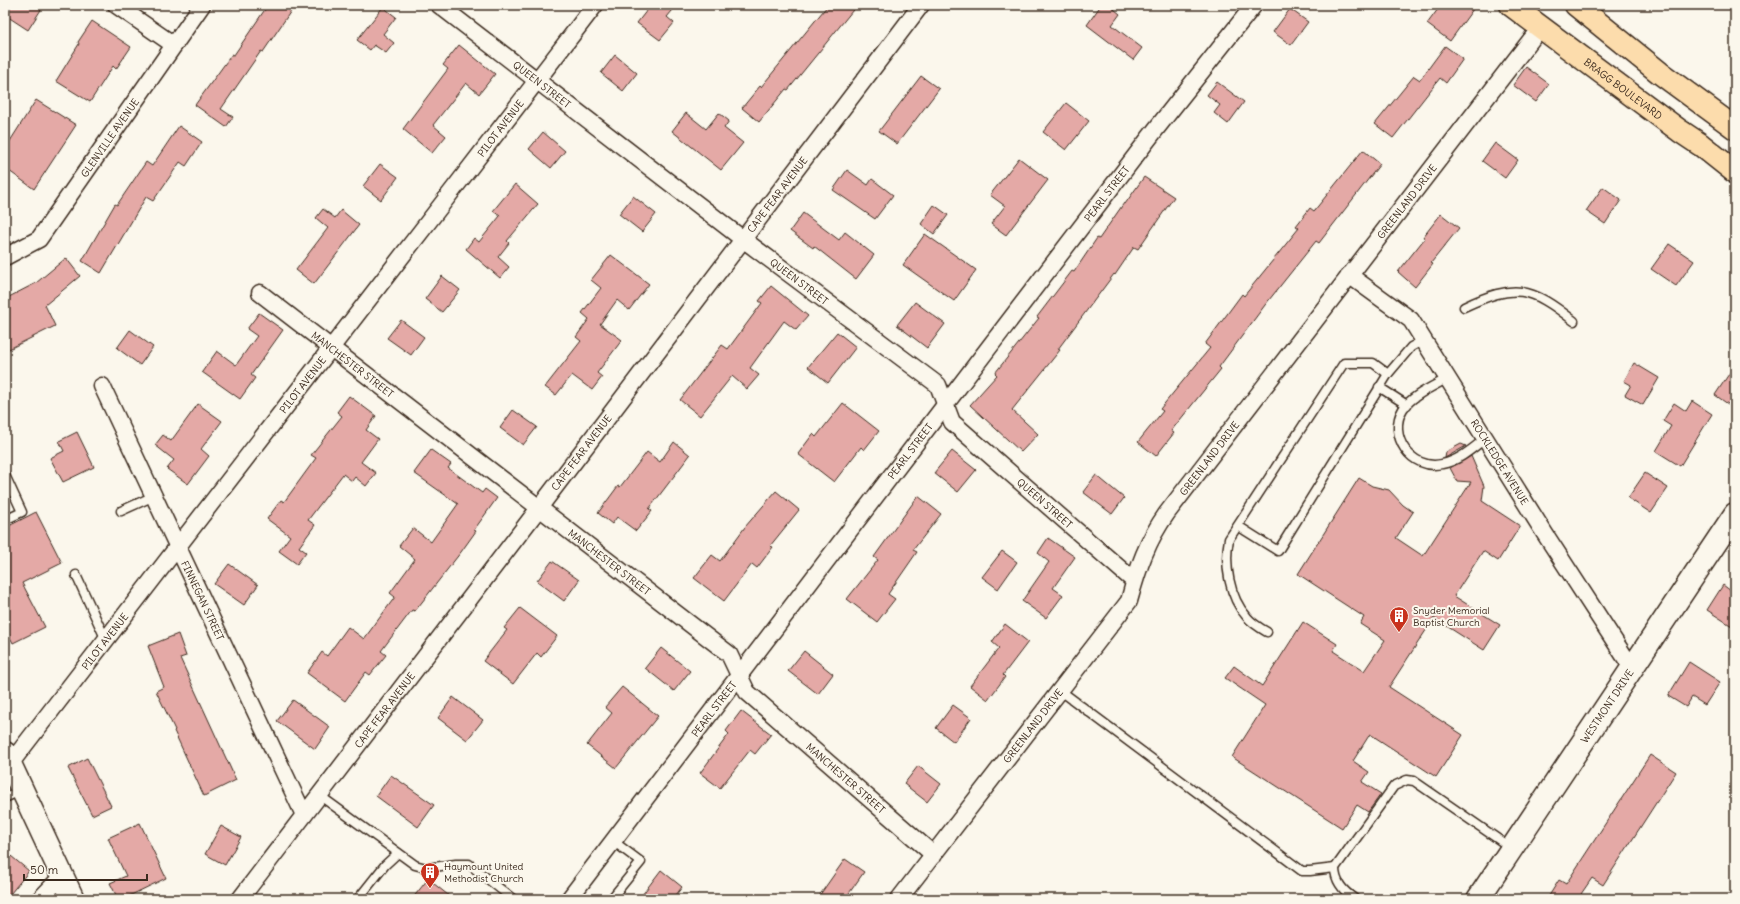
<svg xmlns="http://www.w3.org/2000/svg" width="1740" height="904" viewBox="0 0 1740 904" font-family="Delius,sans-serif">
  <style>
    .building { fill: #e4a9a6; stroke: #3b2a1e }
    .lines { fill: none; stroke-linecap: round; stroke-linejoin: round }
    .lane-casing { stroke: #3b2a1e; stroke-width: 11 }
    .street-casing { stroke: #3b2a1e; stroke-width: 19 }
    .secondary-casing { stroke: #3b2a1e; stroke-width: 25 }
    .primary-casing { stroke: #3b2a1e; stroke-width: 25 }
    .lane { stroke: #fbf7ec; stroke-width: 8 }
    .street { stroke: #fbf7ec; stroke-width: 16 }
    .secondary { stroke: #fbf7ec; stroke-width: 22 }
    .primary { stroke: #fcdcac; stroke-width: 22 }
    .labels { text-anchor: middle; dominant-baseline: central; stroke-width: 4; stroke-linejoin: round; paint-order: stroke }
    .street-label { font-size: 10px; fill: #3b2a1e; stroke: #fbf7ec }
    .poi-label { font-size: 10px; fill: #3b2a1e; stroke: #fbf7ec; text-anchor: start }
  </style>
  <rect width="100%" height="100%" fill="#fbf7ec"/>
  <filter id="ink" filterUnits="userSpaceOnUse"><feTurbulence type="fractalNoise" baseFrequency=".025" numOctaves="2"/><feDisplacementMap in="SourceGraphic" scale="8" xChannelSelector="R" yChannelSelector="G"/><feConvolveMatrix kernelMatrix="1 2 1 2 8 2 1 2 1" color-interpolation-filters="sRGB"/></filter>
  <g filter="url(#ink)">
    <g class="building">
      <path d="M 12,5 L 44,5 L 28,30 L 5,15 Z"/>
      <path d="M 268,5 L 295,5 L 263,52 L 261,51 L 221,109 L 233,117 L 226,127 L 195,105 L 232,54 L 234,55 Z"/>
      <path d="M 651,5 L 677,5 L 667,17 L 674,23 L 660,40 L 637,23 Z"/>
      <path d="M 828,5 L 857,5 L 788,90 L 786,89 L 759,122 L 742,108 L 760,86 L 761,87 Z"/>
      <path d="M 1101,5 L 1109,5 L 1120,14 L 1112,25 L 1142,48 L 1133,60 L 1087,25 Z"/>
      <path d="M 1441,5 L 1476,5 L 1450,41 L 1427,24 Z"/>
      <path d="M 383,7 L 396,17 L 383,34 L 394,43 L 386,53 L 374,45 L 370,50 L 357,40 Z"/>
      <path d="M 1290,9 L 1308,22 L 1291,45 L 1273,32 Z"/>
      <path d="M 92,21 L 131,47 L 116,69 L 113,66 L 90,102 L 56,81 L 79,44 L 78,42 Z"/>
      <path d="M 459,45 L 495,74 L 479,94 L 466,83 L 433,125 L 446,136 L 432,153 L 403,129 L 448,69 L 443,65 Z"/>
      <path d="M 1445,46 L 1463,59 L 1446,83 L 1440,78 L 1393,138 L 1375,124 L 1414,76 L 1420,80 Z"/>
      <path d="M 615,55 L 637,73 L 623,91 L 601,73 Z"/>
      <path d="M 1526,67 L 1549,84 L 1536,102 L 1513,85 Z"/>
      <path d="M 921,76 L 939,89 L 897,144 L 879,131 Z"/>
      <path d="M 1217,82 L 1244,102 L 1228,124 L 1214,113 L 1220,105 L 1207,95 Z"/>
      <path d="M 36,100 L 76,125 L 34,189 L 5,168 L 5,149 Z"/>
      <path d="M 1066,103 L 1089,121 L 1066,150 L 1043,132 Z"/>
      <path d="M 686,113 L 706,129 L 719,113 L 729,121 L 724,128 L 743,143 L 721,170 L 672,131 Z"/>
      <path d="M 179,126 L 202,142 L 186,166 L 180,162 L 153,201 L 146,197 L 101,273 L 82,261 L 115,204 L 117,205 L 146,162 L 152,166 Z"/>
      <path d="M 543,132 L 565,151 L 551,168 L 529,149 Z"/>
      <path d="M 1495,143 L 1518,160 L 1505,178 L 1482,161 Z"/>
      <path d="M 1363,150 L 1380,164 L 1319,243 L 1316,241 L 1265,305 L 1219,367 L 1221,369 L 1171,431 L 1174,433 L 1156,456 L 1138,442 L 1163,411 L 1160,409 L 1210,348 L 1205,344 L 1242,294 L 1244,296 L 1299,228 L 1296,226 L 1310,208 L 1314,211 Z"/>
      <path d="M 1019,158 L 1048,180 L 1006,235 L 991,224 L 1005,206 L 990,195 Z"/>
      <path d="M 380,164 L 398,177 L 381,200 L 363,186 Z"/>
      <path d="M 847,170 L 868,185 L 872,179 L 893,195 L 875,219 L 833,190 Z"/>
      <path d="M 1144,177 L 1174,197 L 1138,249 L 1134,247 L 1115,275 L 1114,274 L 1058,349 L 1060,350 L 1012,410 L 1038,434 L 1021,452 L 970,405 L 997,375 L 995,373 L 1039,318 L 1037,317 L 1072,271 L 1074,272 L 1097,238 L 1099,239 L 1124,203 L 1125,204 Z"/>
      <path d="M 515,184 L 538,204 L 507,241 L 509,243 L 498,257 L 509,267 L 500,278 L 466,249 L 474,238 L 479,242 L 500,216 L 493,211 Z"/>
      <path d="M 1603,187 L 1621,200 L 1605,224 L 1586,211 Z"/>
      <path d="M 633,196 L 656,214 L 642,232 L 619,214 Z"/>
      <path d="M 934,205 L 948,215 L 934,234 L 921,224 Z"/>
      <path d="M 323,209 L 335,218 L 341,210 L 359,225 L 314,284 L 296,270 L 328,228 L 316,218 Z"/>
      <path d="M 803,213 L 839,240 L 845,232 L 874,255 L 856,279 L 814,246 L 813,248 L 790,231 Z"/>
      <path d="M 1441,214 L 1459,228 L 1431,263 L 1433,264 L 1415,287 L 1398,272 L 1425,238 L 1423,237 Z"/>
      <path d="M 925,234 L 976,270 L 954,301 L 903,265 Z"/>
      <path d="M 1669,244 L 1694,261 L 1676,286 L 1651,269 Z"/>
      <path d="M 611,255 L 649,284 L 629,310 L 617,300 L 600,324 L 622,340 L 597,373 L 602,377 L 592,390 L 572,375 L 556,395 L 545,387 L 581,341 L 576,337 L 589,319 L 582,313 L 601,288 L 591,280 Z"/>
      <path d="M 66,258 L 80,276 L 45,305 L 55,326 L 5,351 L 5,299 L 36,283 Z"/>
      <path d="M 442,276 L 460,290 L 442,312 L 425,299 Z"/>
      <path d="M 771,286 L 808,316 L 796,330 L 784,321 L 750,368 L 759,375 L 747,389 L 732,376 L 700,416 L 680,400 L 722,345 L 728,349 L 762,303 L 759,301 Z"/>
      <path d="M 915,302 L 945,324 L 927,348 L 897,325 Z"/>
      <path d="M 259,313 L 283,330 L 251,375 L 255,378 L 240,399 L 202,372 L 217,351 L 236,365 L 257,336 L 247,329 Z"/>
      <path d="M 401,320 L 424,337 L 411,355 L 387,338 Z"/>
      <path d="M 130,330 L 153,347 L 140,365 L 117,348 Z"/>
      <path d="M 837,332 L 856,347 L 828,383 L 808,367 Z"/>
      <path d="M 1634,363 L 1659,378 L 1643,405 L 1625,395 L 1631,385 L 1624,381 Z"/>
      <path d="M 1735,365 L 1735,409 L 1715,395 Z"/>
      <path d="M 349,396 L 376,416 L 366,430 L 378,439 L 361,462 L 376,473 L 366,486 L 355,477 L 352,481 L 343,474 L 308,520 L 315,525 L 299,547 L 306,552 L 297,564 L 279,551 L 290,536 L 267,519 L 281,500 L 284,502 L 316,458 L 311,455 L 342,416 L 337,412 Z"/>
      <path d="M 1692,401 L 1712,414 L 1680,466 L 1656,451 L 1671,426 L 1663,421 L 1674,403 L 1686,411 Z"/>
      <path d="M 843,403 L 879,431 L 864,450 L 861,447 L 834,482 L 798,454 L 813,434 L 816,437 Z"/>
      <path d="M 198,404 L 222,421 L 201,449 L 209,456 L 188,484 L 167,469 L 174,460 L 155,445 L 163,435 L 171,441 Z"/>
      <path d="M 513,410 L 537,427 L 523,445 L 500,428 Z"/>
      <path d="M 77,432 L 94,467 L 63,482 L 50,458 L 64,451 L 59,441 Z"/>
      <path d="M 674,442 L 690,455 L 649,509 L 652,511 L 636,531 L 617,517 L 612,524 L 598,513 L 618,486 L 620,487 L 647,452 L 660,462 Z"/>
      <path d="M 1461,444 L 1466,446 L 1445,458 L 1446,452 Z"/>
      <path d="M 431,450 L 451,464 L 448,468 L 482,493 L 485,489 L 497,498 L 474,530 L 476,531 L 461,552 L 415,611 L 412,610 L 381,651 L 386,655 L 370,675 L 366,672 L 345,701 L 307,673 L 322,652 L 327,656 L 348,627 L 364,639 L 395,597 L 390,593 L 415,559 L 399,546 L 413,528 L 431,542 L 458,504 L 414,473 Z"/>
      <path d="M 952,451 L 976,470 L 958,492 L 934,473 Z"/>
      <path d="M 1471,456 L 1484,486 L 1482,501 L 1520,526 L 1498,561 L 1483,551 L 1454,596 L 1500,625 L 1484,650 L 1434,618 L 1389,687 L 1463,735 L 1436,777 L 1370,734 L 1353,761 L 1369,772 L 1362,782 L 1381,794 L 1368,812 L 1357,805 L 1342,828 L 1232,757 L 1265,705 L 1225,678 L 1234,666 L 1262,686 L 1303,622 L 1337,644 L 1333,651 L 1364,671 L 1385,640 L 1360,624 L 1364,617 L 1298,574 L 1359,478 L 1372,486 L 1389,490 L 1403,505 L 1413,512 L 1396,538 L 1423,556 L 1471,482 L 1457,481 L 1450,468 Z"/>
      <path d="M 1645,473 L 1668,488 L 1651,513 L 1628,498 Z"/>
      <path d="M 1096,475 L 1124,498 L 1112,514 L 1083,492 Z"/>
      <path d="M 776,491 L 799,510 L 770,546 L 773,547 L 757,568 L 752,564 L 724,601 L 694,578 L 712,555 L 720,561 L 745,527 Z"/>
      <path d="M 918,496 L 941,514 L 913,550 L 917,552 L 888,594 L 895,599 L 877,622 L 847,599 L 878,560 L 874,557 Z"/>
      <path d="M 36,512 L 62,563 L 22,583 L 45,627 L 13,643 L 5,627 L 5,528 Z"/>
      <path d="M 1048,538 L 1075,557 L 1053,588 L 1063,595 L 1046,618 L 1022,601 L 1049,562 L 1038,553 Z"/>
      <path d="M 1002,551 L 1017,562 L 998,589 L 982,577 Z"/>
      <path d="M 552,561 L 579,580 L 564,601 L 537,581 Z"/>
      <path d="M 229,564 L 258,585 L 244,605 L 214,584 Z"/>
      <path d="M 1723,585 L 1735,594 L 1735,628 L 1707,610 Z"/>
      <path d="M 520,608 L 557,636 L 541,657 L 537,653 L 513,684 L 483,661 L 507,630 L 504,628 Z"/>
      <path d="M 1005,624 L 1028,642 L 1003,675 L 1005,677 L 988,700 L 970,686 L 999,648 L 992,642 Z"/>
      <path d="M 178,634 L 186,656 L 180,658 L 236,780 L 204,796 L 174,731 L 175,730 L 156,691 L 164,687 L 148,646 Z"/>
      <path d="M 661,648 L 690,671 L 674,691 L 645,668 Z"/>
      <path d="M 804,651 L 833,674 L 818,694 L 788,671 Z"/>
      <path d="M 1689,662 L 1720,682 L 1705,705 L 1692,697 L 1686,707 L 1668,696 Z"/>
      <path d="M 622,687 L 658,716 L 616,768 L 587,745 L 612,713 L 605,707 Z"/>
      <path d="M 453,697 L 483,720 L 467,740 L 438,718 Z"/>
      <path d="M 293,700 L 330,727 L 315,749 L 277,721 Z"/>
      <path d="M 953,705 L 971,718 L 954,742 L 936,728 Z"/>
      <path d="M 741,711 L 771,734 L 755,754 L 750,750 L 720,788 L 700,773 L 729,734 L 726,731 Z"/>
      <path d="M 1650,755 L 1676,772 L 1603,885 L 1592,878 L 1581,894 L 1588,899 L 1547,899 L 1559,880 L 1566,884 Z"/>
      <path d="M 87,758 L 111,806 L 92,815 L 68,768 Z"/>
      <path d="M 918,766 L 941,784 L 927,802 L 904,784 Z"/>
      <path d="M 391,775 L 434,805 L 418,827 L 376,796 Z"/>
      <path d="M 140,823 L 166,878 L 123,899 L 118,899 L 110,883 L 126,876 L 108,838 Z"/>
      <path d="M 221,826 L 241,837 L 225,865 L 205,854 Z"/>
      <path d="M 5,851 L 29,871 L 6,899 L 5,899 Z"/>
      <path d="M 845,859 L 864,872 L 845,899 L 817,899 Z"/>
      <path d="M 661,870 L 682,887 L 673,899 L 639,899 Z"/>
      <path d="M 428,879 L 453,899 L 412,899 Z"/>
    </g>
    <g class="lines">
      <g class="lane-casing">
        <g id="lane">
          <path d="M 1464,307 C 1515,283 1530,286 1574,321"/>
          <path d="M 1448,378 C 1434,386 1411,396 1403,409 C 1387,435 1411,471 1442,464 C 1459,461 1473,448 1486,438"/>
          <path d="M 1379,387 L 1407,405"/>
          <path d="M 5,475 L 22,512 L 5,520"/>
          <path d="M 121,511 L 154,496"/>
          <path d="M 1238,526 L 1278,551 L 1388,374 L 1411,347 L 1424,340"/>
          <path d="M 76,575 L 106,640"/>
          <path d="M 1267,632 C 1260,628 1253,624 1247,617 C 1229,597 1224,564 1229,539 L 1344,363 L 1373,363 L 1388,374"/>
          <path d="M 1061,691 L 1302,871 L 1310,871 L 1335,868"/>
          <path d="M 319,795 L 415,865 L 426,868 L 456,864 L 469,864 L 513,899"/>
          <path d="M 5,798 L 22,790"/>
          <path d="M 358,899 L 385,865 L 398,853"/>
          <path d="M 611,899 L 641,862 L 613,841"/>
          <path d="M 1355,899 C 1343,891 1335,882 1335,868 L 1394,786 L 1407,780 L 1414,781 L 1511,848"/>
        </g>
      </g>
      <g class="street-casing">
        <g id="street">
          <path d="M 116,5 L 174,45"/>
          <path id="s1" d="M 439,5 L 744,240 L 938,385 L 952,422 L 1134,581"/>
          <path id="s2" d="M 5,257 L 39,239 L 202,5"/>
          <path id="s3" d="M 1349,275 L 1411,320 L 1545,534 L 1632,668"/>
          <path id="s4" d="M 260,293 L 729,654 L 747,692 L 934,855"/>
          <path id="s5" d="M 102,386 L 304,815"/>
          <path id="s6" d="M 10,764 L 439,208 L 595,5"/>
          <path d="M 40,899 L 62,876"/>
          <path id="s7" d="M 240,899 L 539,508 L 921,5"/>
          <path id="s8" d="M 569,899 L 945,405 L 1156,129 L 1254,5"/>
          <path id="s9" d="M 899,899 L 1129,601 C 1138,568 1147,541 1167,513 L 1540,28"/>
        </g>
      </g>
      <g class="secondary-casing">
        <g id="secondary">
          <path d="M 5,753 L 73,899"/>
          <path id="s10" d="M 1478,899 L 1735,514"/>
        </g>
      </g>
      <g class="primary-casing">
        <g id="primary">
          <path id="s11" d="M 1511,5 L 1680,131 L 1701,145 L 1735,172"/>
          <path d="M 1576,5 L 1660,73 L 1735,128"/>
        </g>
      </g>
      <use href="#lane" class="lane"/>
      <use href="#street" class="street"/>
      <use href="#secondary" class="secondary"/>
      <use href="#primary" class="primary"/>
    </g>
  </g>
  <defs>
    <g id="building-pin" transform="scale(1)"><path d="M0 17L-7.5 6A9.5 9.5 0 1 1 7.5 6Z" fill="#c8321e" stroke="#fbf7ec"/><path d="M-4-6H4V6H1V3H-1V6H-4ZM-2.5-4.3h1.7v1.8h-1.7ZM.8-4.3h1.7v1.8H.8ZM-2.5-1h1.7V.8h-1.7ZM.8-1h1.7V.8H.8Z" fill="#fff"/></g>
  </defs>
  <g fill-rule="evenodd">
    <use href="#building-pin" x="1399" y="616"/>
    <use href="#building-pin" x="430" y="872"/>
  </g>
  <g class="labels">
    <g class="street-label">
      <text stroke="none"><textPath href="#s1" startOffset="130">QUEEN STREET</textPath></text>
      <text stroke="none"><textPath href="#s11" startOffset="140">BRAGG BOULEVARD</textPath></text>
      <text stroke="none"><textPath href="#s6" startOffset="803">PILOT AVENUE</textPath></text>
      <text stroke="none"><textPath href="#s2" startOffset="162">GLENVILLE AVENUE</textPath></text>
      <text stroke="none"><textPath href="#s8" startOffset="887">PEARL STREET</textPath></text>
      <text stroke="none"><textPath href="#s7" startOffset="886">CAPE FEAR AVENUE</textPath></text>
      <text stroke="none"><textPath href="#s9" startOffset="866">GREENLAND DRIVE</textPath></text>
      <text stroke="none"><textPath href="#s1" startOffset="454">QUEEN STREET</textPath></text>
      <text stroke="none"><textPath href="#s4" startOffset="117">MANCHESTER STREET</textPath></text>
      <text stroke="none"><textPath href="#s6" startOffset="479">PILOT AVENUE</textPath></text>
      <text stroke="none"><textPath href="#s8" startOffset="563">PEARL STREET</textPath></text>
      <text stroke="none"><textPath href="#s7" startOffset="562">CAPE FEAR AVENUE</textPath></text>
      <text stroke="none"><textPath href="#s9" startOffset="542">GREENLAND DRIVE</textPath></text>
      <text stroke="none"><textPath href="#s3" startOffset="244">ROCKLEDGE AVENUE</textPath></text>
      <text stroke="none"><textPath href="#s1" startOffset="790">QUEEN STREET</textPath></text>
      <text stroke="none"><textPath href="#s4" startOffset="441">MANCHESTER STREET</textPath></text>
      <text stroke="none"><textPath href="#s5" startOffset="237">FINNEGAN STREET</textPath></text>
      <text stroke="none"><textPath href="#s6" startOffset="155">PILOT AVENUE</textPath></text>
      <text stroke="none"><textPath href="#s10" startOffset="232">WESTMONT DRIVE</textPath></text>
      <text stroke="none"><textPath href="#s8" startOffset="239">PEARL STREET</textPath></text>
      <text stroke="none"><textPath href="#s7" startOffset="238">CAPE FEAR AVENUE</textPath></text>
      <text stroke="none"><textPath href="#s9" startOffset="219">GREENLAND DRIVE</textPath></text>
      <text stroke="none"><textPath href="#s4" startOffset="765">MANCHESTER STREET</textPath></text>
    </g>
    <g class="poi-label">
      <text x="1413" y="610">Snyder Memorial<tspan x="1413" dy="12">Baptist Church</tspan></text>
      <text x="444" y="866">Haymount United<tspan x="444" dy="12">Methodist Church</tspan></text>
    </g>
  </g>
  <rect width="1740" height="904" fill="none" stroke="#fbf7ec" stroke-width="20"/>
  <rect x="10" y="10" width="1720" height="884" fill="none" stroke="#3b2a1e" stroke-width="1.5" filter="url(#ink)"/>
  <path d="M24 874v6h123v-6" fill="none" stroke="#3b2a1e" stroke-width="2"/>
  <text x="30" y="874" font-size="12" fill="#3b2a1e" stroke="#fbf7ec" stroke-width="3" paint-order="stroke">50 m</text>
</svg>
